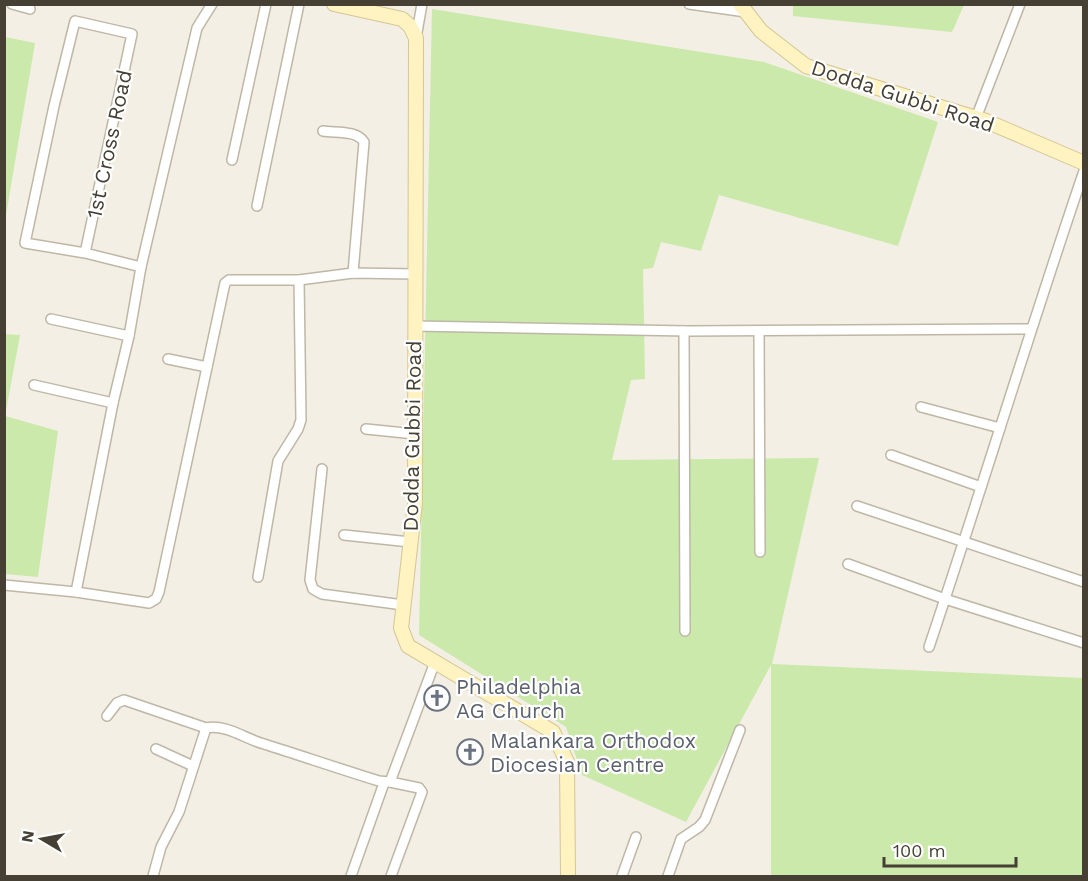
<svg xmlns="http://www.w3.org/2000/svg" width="1088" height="881" viewBox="0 0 1088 881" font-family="'Work Sans',sans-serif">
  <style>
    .green { fill: #cae9ab }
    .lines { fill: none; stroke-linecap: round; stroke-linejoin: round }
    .street-casing { stroke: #bfb7a6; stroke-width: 12 }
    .secondary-casing { stroke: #d5c692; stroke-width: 16 }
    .street { stroke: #fff; stroke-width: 9 }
    .secondary { stroke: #fff3c2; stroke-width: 14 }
    .labels { text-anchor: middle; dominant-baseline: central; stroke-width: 4.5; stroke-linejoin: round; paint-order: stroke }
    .street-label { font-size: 21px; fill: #453f34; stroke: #fff }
    .worship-label { font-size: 21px; fill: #5b616d; stroke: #fff; text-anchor: start }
  </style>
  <rect width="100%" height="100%" fill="#f3efe4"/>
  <g class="green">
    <path d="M 793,5 L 793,4 L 964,5 L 952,32 L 793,16 Z"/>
    <path d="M 432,9 L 764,62 L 938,122 L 898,246 L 719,195 L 701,251 L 661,242 L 653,268 L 643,269 L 645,379 L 631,380 L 612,460 L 819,458 L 772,664 L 1083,678 L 1083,876 L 771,876 L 771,665 L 686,822 L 582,775 L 566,727 L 419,635 Z"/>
    <path d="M 5,37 L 35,43 L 5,221 L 4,37 Z"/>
    <path d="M 4,334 L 20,335 L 5,416 L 58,431 L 38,577 L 5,574 Z"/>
  </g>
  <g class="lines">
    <g class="street-casing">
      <g id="street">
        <path d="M 12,4 L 30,9"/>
        <path d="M 689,4 L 746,12"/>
        <path d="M 416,38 L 422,4"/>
        <path d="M 976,118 L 1020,4"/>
        <path d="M 323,131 C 336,133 357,130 364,142 L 353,273"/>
        <path d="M 232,160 L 266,4"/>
        <path d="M 257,206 L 299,4"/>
        <path d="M 85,253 L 132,34 L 75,21 L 54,106 L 25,243 L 85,253 L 141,267"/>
        <path d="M 51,319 L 129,336"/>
        <path d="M 414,326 L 688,331 L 1030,329"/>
        <path d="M 684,331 L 685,631"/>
        <path d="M 759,331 L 760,552"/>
        <path d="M 168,359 L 207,367"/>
        <path d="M 34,385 L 113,403"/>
        <path d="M 921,407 L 1000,428"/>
        <path d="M 366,429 L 415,434"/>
        <path d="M 891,455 L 981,487"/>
        <path d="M 322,469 L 310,580 L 313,589 L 322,594 L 403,605"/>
        <path d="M 857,506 L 1084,582"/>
        <path d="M 344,535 L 410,542"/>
        <path d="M 848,564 L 945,599 L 1084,643"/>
        <path d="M 258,577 L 278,461 L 298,429 L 301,420 L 299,280"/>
        <path d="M 4,585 L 76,592 L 149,603 L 156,599 L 159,592 L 225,283 L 229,280 L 299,280 L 353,273 L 415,274"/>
        <path d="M 76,592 L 113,403 L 129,336 L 141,267 L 197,28 L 212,4"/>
        <path d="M 929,647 C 982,489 1030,329 1084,171"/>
        <path d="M 107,716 L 117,703 L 124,700 L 206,728"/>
        <path d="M 156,749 L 193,766"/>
        <path d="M 390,782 L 419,788 L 422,792 L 391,876"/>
        <path d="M 153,876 L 161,847 L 179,812 L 206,728 C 227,724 245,739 264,744 C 302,756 340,769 379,781 L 390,782 L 435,662"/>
        <path d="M 351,876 L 384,783"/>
        <path d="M 622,876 L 636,837"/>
        <path d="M 668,876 L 681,839 L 699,827 L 705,820 L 740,730"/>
      </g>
    </g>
    <g class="secondary-casing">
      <g id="secondary">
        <path d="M 334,4 L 402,19 L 410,26 L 416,38 L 415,503 L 401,628 L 408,646 L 553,732 L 567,762 L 568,876"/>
        <path d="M 740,4 L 761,31 L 806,66 L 986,121 L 1084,163"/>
      </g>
    </g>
    <use href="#street" class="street"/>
    <use href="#secondary" class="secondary"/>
  </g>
  <defs>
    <g id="church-ring" transform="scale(1.35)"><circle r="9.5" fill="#fff" stroke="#6b7280" stroke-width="1.5"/><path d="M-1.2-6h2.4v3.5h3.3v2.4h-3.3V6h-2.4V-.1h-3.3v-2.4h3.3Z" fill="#6b7280"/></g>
  </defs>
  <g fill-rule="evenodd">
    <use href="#church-ring" x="437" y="698"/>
    <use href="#church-ring" x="470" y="752"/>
  </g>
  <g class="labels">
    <g class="street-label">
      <text transform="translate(903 96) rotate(18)">Dodda Gubbi Road</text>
      <text transform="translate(109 144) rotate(-78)">1st Cross Road</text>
      <text transform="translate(412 436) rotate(-89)">Dodda Gubbi Road</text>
    </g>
    <g class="worship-label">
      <text x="456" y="686">Philadelphia<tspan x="456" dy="24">AG Church</tspan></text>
      <text x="490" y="740">Malankara Orthodox<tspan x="490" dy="24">Diocesian Centre</tspan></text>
    </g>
  </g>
  <rect width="1088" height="881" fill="none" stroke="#453f34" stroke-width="12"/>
  <g transform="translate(42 839) rotate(280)" stroke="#ffffff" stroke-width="4.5" paint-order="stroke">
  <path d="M0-4.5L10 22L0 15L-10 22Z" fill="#453f34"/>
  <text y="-9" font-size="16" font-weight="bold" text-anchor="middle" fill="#453f34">N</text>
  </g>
  <path d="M884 857v9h132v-9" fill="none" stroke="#453f34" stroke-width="3"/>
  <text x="893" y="857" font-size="18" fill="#453f34" stroke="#ffffff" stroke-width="4.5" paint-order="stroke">100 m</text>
</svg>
